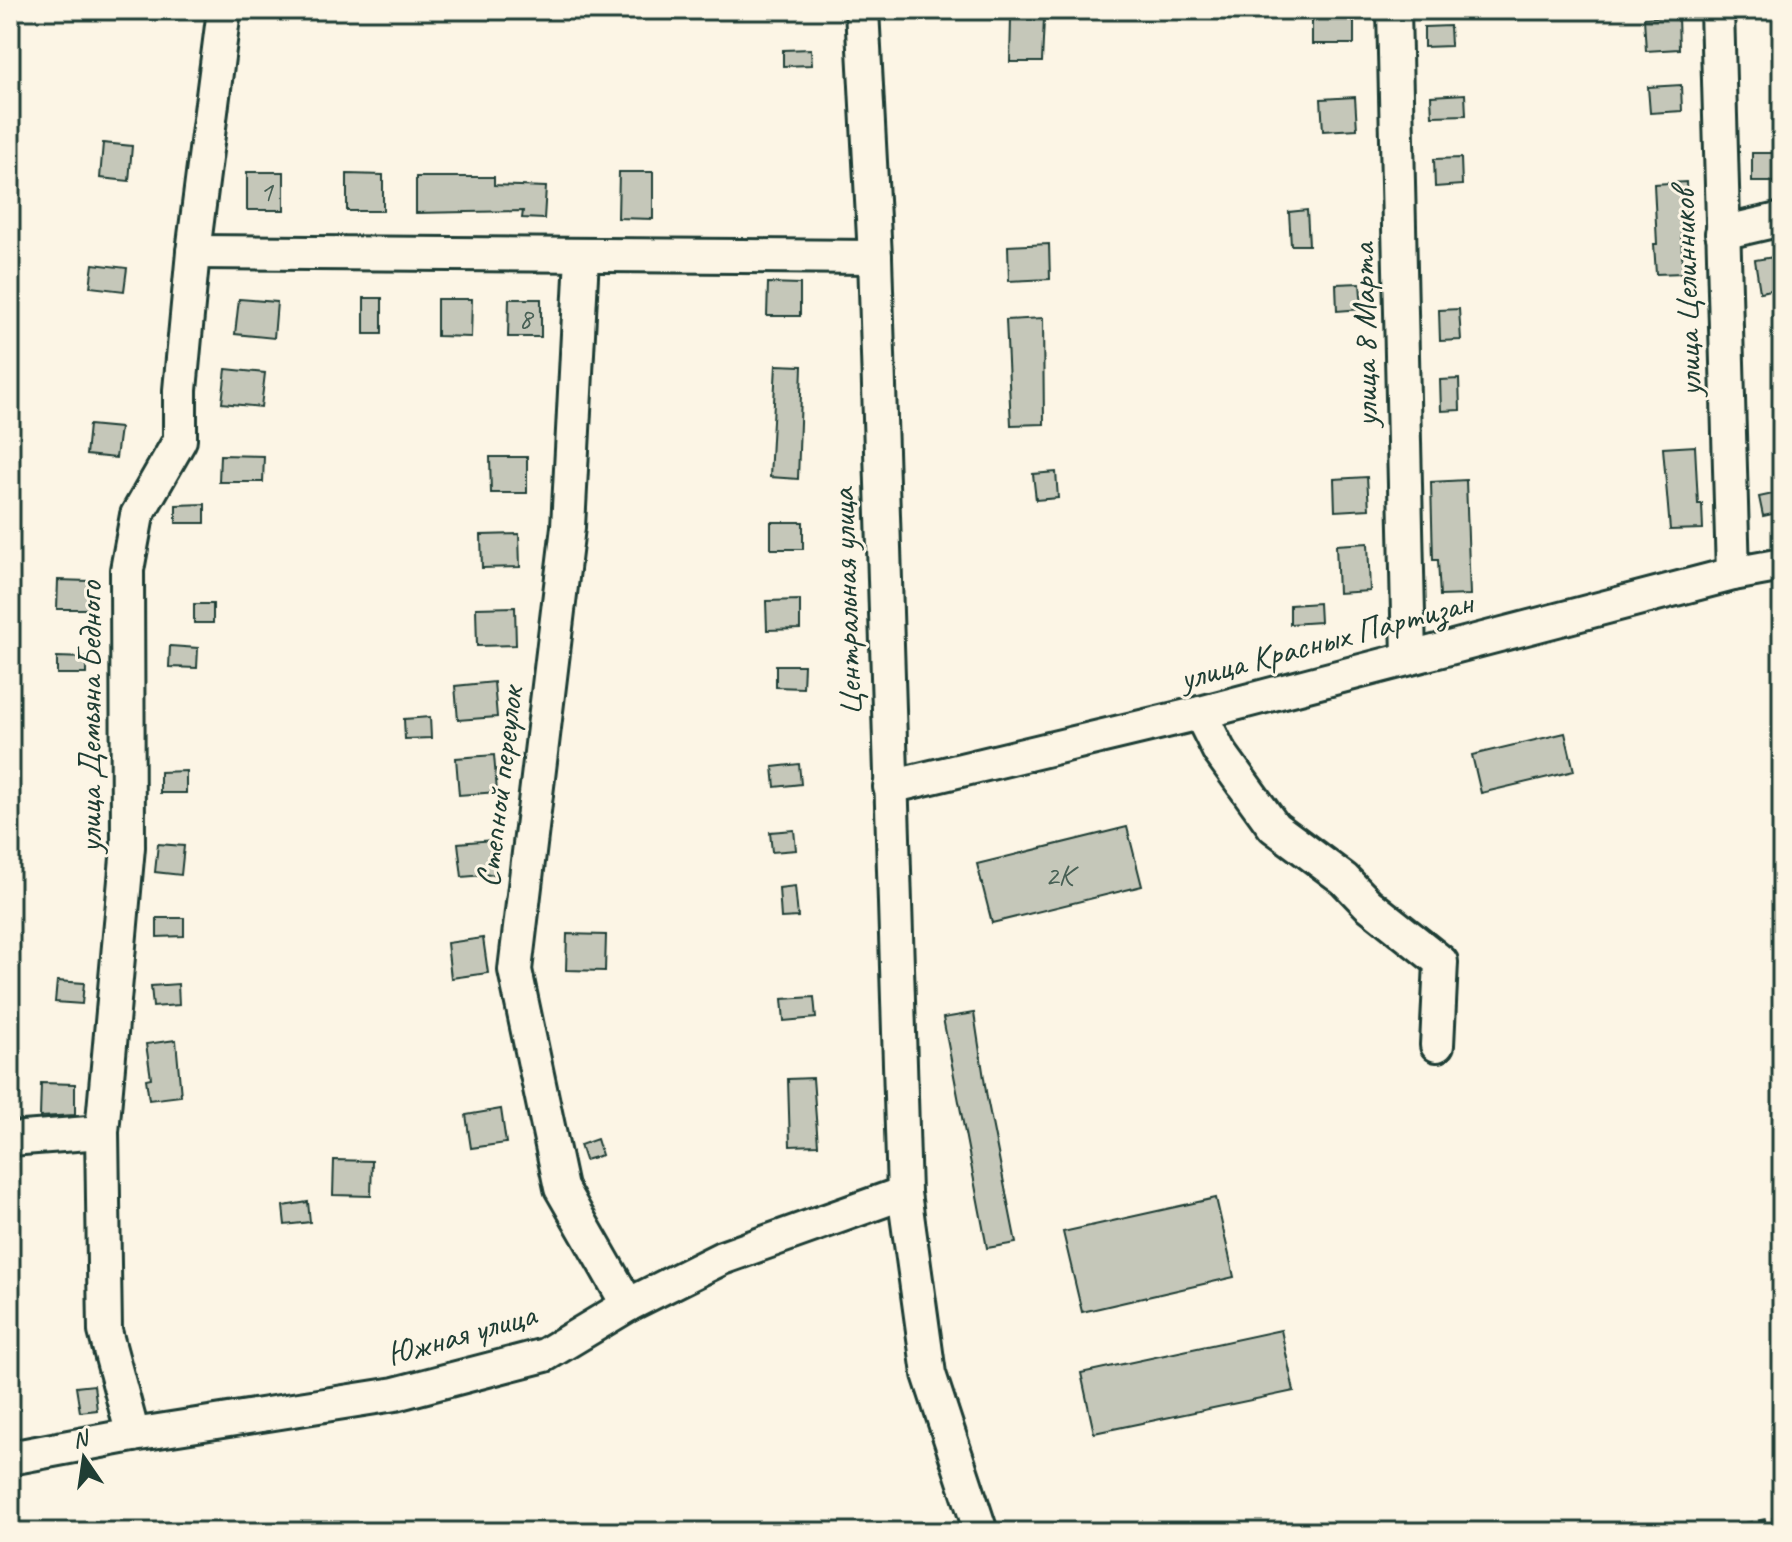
<svg xmlns="http://www.w3.org/2000/svg" width="1792" height="1542" viewBox="0 0 1792 1542" font-family="Caveat,sans-serif">
  <style>
    .building { fill: #c5c7b9; stroke: #1f3d34; stroke-width: 2 }
    .lines { fill: none; stroke-linecap: round; stroke-linejoin: round }
    .minor-casing { stroke: #1f3d34; stroke-width: 38 }
    .path { stroke: #1f3d34; stroke-width: 4; stroke-dasharray: 8 6; stroke-linecap: butt }
    .minor { stroke: #fcf5e5; stroke-width: 32 }
    .labels { text-anchor: middle; dominant-baseline: central; stroke-width: 6; stroke-linejoin: round; paint-order: stroke }
    .number-label { font-size: 30px; fill: #486055 }
    .street-label { font-size: 34px; fill: #1f3d34; stroke: #fcf5e5 }
  </style>
  <rect width="100%" height="100%" fill="#fcf5e5"/>
  <filter id="ink" filterUnits="userSpaceOnUse"><feTurbulence type="fractalNoise" baseFrequency=".0125" numOctaves="2"/><feDisplacementMap in="SourceGraphic" scale="16" xChannelSelector="R" yChannelSelector="G"/><feConvolveMatrix kernelMatrix="1 2 1 2 8 2 1 2 1" color-interpolation-filters="sRGB"/></filter>
  <g filter="url(#ink)">
    <g class="building">
      <rect x="1312" y="10" width="42" height="34"/>
      <path d="M 1678,16 L 1679,49 L 1646,51 L 1644,18 Z"/>
      <path d="M 1011,18 L 1044,19 L 1042,62 L 1010,62 Z"/>
      <path d="M 1450,26 L 1451,46 L 1424,47 L 1424,27 Z"/>
      <path d="M 811,49 L 812,65 L 783,66 L 783,50 Z"/>
      <path d="M 1681,85 L 1682,111 L 1650,113 L 1648,87 Z"/>
      <path d="M 1465,94 L 1466,115 L 1432,116 L 1431,96 Z"/>
      <path d="M 1355,97 L 1357,129 L 1323,131 L 1321,99 Z"/>
      <path d="M 103,143 L 132,146 L 129,181 L 100,178 Z"/>
      <path d="M 1752,153 L 1782,153 L 1781,182 L 1752,182 Z"/>
      <path d="M 1461,158 L 1462,185 L 1435,187 L 1434,159 Z"/>
      <rect x="247" y="172" width="37" height="38"/>
      <path d="M 619,172 L 653,172 L 653,219 L 618,218 Z"/>
      <path d="M 347,174 L 383,175 L 383,211 L 347,211 Z"/>
      <path d="M 416,177 L 494,177 L 494,185 L 546,187 L 544,219 L 522,218 L 523,211 L 416,213 Z"/>
      <path d="M 1686,182 L 1687,210 L 1680,211 L 1683,273 L 1656,274 L 1654,244 L 1657,244 L 1654,184 Z"/>
      <path d="M 1307,210 L 1309,245 L 1291,245 L 1289,212 Z"/>
      <path d="M 1049,244 L 1050,279 L 1009,281 L 1008,246 Z"/>
      <path d="M 1780,256 L 1782,288 L 1760,292 L 1755,260 Z"/>
      <path d="M 93,264 L 127,268 L 124,291 L 90,287 Z"/>
      <path d="M 768,283 L 800,284 L 800,316 L 767,316 Z"/>
      <path d="M 1360,283 L 1362,309 L 1337,311 L 1336,284 Z"/>
      <rect x="364" y="298" width="18" height="36"/>
      <path d="M 239,299 L 277,302 L 274,338 L 235,334 Z"/>
      <path d="M 437,299 L 472,299 L 471,337 L 437,336 Z"/>
      <path d="M 509,299 L 541,299 L 541,337 L 508,337 Z"/>
      <path d="M 1459,309 L 1461,340 L 1440,341 L 1439,310 Z"/>
      <path d="M 1043,318 L 1044,424 L 1011,425 L 1006,320 Z"/>
      <path d="M 776,365 L 802,366 L 798,479 L 770,477 Z"/>
      <path d="M 226,369 L 265,373 L 261,407 L 222,403 Z"/>
      <path d="M 1459,379 L 1460,410 L 1441,411 L 1440,380 Z"/>
      <path d="M 89,425 L 120,428 L 116,458 L 86,455 Z"/>
      <path d="M 1695,446 L 1698,504 L 1702,504 L 1703,529 L 1670,530 L 1663,448 Z"/>
      <path d="M 220,455 L 264,456 L 263,482 L 219,482 Z"/>
      <path d="M 490,457 L 527,457 L 527,493 L 491,493 Z"/>
      <path d="M 1056,472 L 1058,498 L 1036,500 L 1033,474 Z"/>
      <path d="M 1367,477 L 1369,509 L 1335,511 L 1334,479 Z"/>
      <path d="M 1466,480 L 1470,595 L 1440,596 L 1438,560 L 1433,560 L 1431,482 Z"/>
      <path d="M 1782,492 L 1782,512 L 1763,516 L 1759,497 Z"/>
      <path d="M 205,504 L 205,523 L 176,523 L 176,505 Z"/>
      <rect x="771" y="522" width="32" height="27"/>
      <path d="M 519,534 L 520,567 L 482,568 L 481,535 Z"/>
      <path d="M 1368,543 L 1370,591 L 1338,593 L 1336,545 Z"/>
      <path d="M 58,580 L 89,581 L 88,609 L 57,609 Z"/>
      <path d="M 800,600 L 800,629 L 767,630 L 766,601 Z"/>
      <path d="M 1319,603 L 1320,622 L 1290,624 L 1290,605 Z"/>
      <rect x="194" y="604" width="19" height="19"/>
      <path d="M 515,607 L 516,645 L 477,646 L 476,608 Z"/>
      <path d="M 170,646 L 198,648 L 197,668 L 169,667 Z"/>
      <path d="M 57,657 L 86,658 L 86,674 L 57,674 Z"/>
      <path d="M 776,665 L 804,665 L 803,688 L 776,687 Z"/>
      <path d="M 494,682 L 497,717 L 458,720 L 455,686 Z"/>
      <path d="M 430,717 L 431,738 L 405,739 L 404,719 Z"/>
      <path d="M 1565,733 L 1574,771 L 1481,793 L 1472,755 Z"/>
      <path d="M 494,755 L 497,792 L 459,795 L 456,758 Z"/>
      <path d="M 799,764 L 801,784 L 775,787 L 773,767 Z"/>
      <path d="M 186,771 L 186,793 L 160,793 L 160,772 Z"/>
      <path d="M 1127,827 L 1142,886 L 992,923 L 977,864 Z"/>
      <path d="M 794,830 L 796,850 L 772,852 L 770,832 Z"/>
      <path d="M 493,840 L 496,874 L 462,877 L 458,843 Z"/>
      <path d="M 158,844 L 184,846 L 181,875 L 155,872 Z"/>
      <path d="M 795,886 L 798,917 L 781,918 L 779,888 Z"/>
      <path d="M 157,918 L 184,918 L 184,936 L 157,937 Z"/>
      <path d="M 567,934 L 606,935 L 605,971 L 566,970 Z"/>
      <path d="M 483,938 L 488,973 L 451,978 L 447,943 Z"/>
      <path d="M 57,981 L 84,983 L 82,1004 L 55,1002 Z"/>
      <path d="M 178,984 L 179,1005 L 153,1007 L 151,986 Z"/>
      <path d="M 814,997 L 816,1018 L 784,1021 L 782,999 Z"/>
      <path d="M 974,1013 L 987,1098 L 1016,1243 L 987,1248 L 943,1018 Z"/>
      <path d="M 176,1040 L 181,1096 L 149,1100 L 146,1079 L 151,1078 L 146,1044 Z"/>
      <path d="M 813,1078 L 818,1145 L 790,1146 L 788,1079 Z"/>
      <path d="M 41,1083 L 75,1084 L 75,1115 L 40,1117 Z"/>
      <path d="M 501,1109 L 506,1143 L 471,1148 L 466,1115 Z"/>
      <path d="M 597,1139 L 602,1155 L 585,1160 L 580,1145 Z"/>
      <path d="M 334,1160 L 372,1161 L 371,1196 L 333,1195 Z"/>
      <path d="M 1216,1198 L 1234,1277 L 1082,1312 L 1063,1232 Z"/>
      <path d="M 308,1202 L 310,1222 L 285,1225 L 283,1206 Z"/>
      <path d="M 1281,1330 L 1294,1391 L 1094,1433 L 1081,1373 Z"/>
      <path d="M 94,1385 L 97,1410 L 80,1412 L 76,1387 Z"/>
    </g>
    <g class="lines">
      <g class="minor-casing">
        <g id="minor">
          <path d="M 862,10 L 875,257 L 904,1193 L 929,1374 L 981,1532"/>
          <path d="M 1394,10 L 1409,657"/>
          <path d="M 1717,10 L 1733,574"/>
          <path d="M 1722,233 L 1782,219"/>
          <path d="M 193,252 L 875,257"/>
          <path d="M 582,257 L 568,527 L 515,970 L 561,1188 L 628,1305"/>
          <path d="M 1200,713 L 1219,751 L 1274,827 L 1344,879 L 1368,904 L 1441,962 L 1437,1045"/>
          <path d="M 890,787 L 1200,713 L 1733,574 L 1782,565"/>
          <path d="M 10,1139 L 102,1132"/>
          <path d="M 133,1435 L 105,1331 L 102,1132 L 128,847 L 127,570 L 137,515 L 180,440 L 180,390 L 193,252 L 224,10"/>
          <path d="M 10,1458 L 133,1435 L 395,1394 L 545,1355 L 628,1305 L 722,1258 L 904,1193"/>
        </g>
      </g>
      <path class="path" d="M 1703,1532 L 1782,1517"/>
      <use href="#minor" class="minor"/>
    </g>
  </g>
  <g class="labels">
    <g class="number-label">
      <text x="266" y="191">1</text>
      <text x="525" y="318">8</text>
      <text x="1059" y="875">2К</text>
    </g>
    <g class="street-label">
      <text transform="translate(1686 293) rotate(-92)">улица Целинников</text>
      <text transform="translate(1364 335) rotate(-91)">улица 8 Марта</text>
      <text transform="translate(846 602) rotate(-92)">Центральная улица</text>
      <text transform="translate(1326 640) rotate(-15)">улица Красных Партизан</text>
      <text transform="translate(89 717) rotate(-90)">улица Демьяна Бедного</text>
      <text transform="translate(499 787) rotate(-83)">Степной переулок</text>
      <text transform="translate(461 1334) rotate(-16)">Южная улица</text>
    </g>
  </g>
  <rect width="1792" height="1542" fill="none" stroke="#fcf5e5" stroke-width="40"/>
  <rect x="20" y="20" width="1752" height="1502" fill="none" stroke="#1f3d34" stroke-width="3" filter="url(#ink)"/>
  <g transform="translate(84 1458) rotate(347)" stroke="#fcf5e5" stroke-width="6" paint-order="stroke">
  <path d="M0-6L14 30L0 20L-14 30Z" fill="#1f3d34"/>
  <text y="-12" font-size="22" font-weight="bold" text-anchor="middle" fill="#1f3d34">N</text>
  </g>
</svg>
